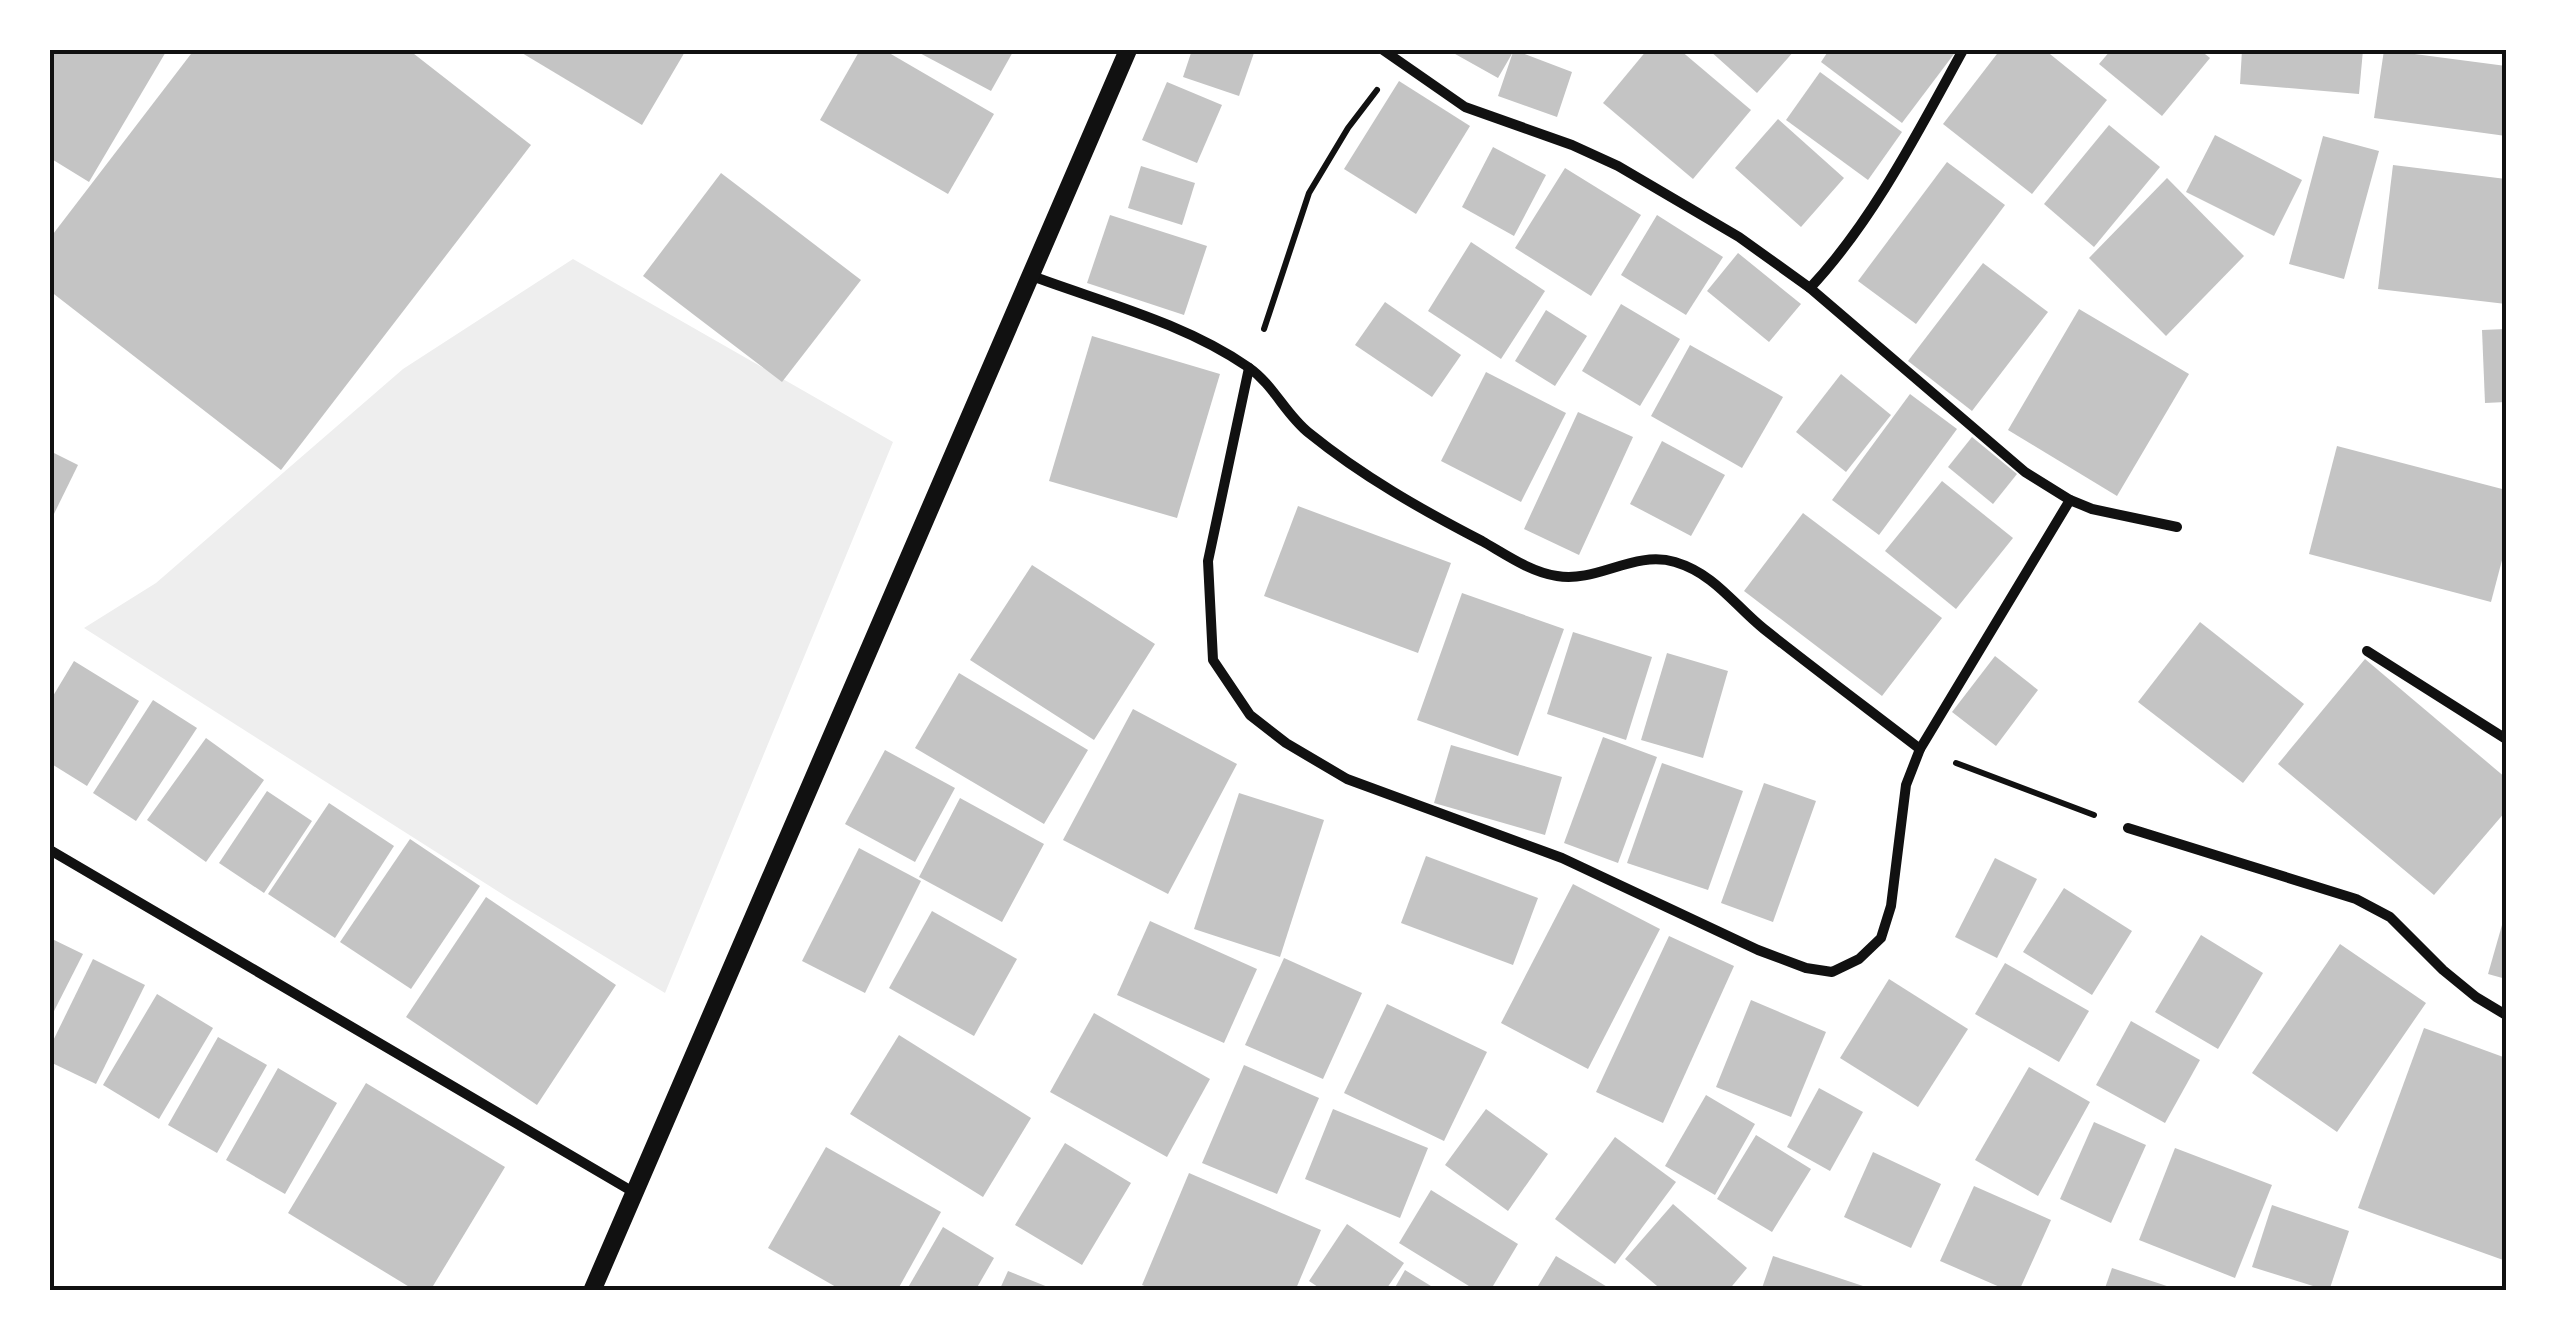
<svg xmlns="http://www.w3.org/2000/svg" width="2556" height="1341" viewBox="0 0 2556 1341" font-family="'DM Sans',sans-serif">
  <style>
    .green { fill: #eee }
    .building { fill: #c4c4c4 }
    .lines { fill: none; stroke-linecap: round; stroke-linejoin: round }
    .path { stroke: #111; stroke-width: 6 }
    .minor { stroke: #111; stroke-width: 10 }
    .tertiary { stroke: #111; stroke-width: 18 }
    .neatline { fill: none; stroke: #111; stroke-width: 4 }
  </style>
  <rect width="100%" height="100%" fill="#fff"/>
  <path class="green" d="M 573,259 L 893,442 L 665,993 L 510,899 L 84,628 L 156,583 L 403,369 Z"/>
  <g class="building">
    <path d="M 50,50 L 167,50 L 89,182 L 50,158 Z"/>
    <path d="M 194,50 L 409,50 L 531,145 L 281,470 L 50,291 L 50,238 Z"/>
    <path d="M 517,50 L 686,50 L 642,125 Z"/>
    <path d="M 860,50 L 884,50 L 994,114 L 948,194 L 820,120 Z"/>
    <path d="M 914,50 L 1014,50 L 991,91 Z"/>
    <path d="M 1192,50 L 1255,50 L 1239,96 L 1183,77 Z"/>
    <path d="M 1448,50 L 1514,50 L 1572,72 L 1557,117 L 1498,96 L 1513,52 L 1498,78 Z"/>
    <path d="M 1647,50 L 1680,50 L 1751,110 L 1693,179 L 1603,103 Z"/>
    <path d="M 1709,50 L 1795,50 L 1757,93 Z"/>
    <path d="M 1829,50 L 1957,50 L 1902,123 L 1821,62 Z"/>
    <path d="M 2000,50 L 2045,50 L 2107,100 L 2032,194 L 1943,124 Z"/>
    <path d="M 2111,50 L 2200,50 L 2210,58 L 2162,116 L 2099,64 Z"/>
    <path d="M 2242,50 L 2363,50 L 2359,94 L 2240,84 Z"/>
    <path d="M 2384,50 L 2506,66 L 2506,136 L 2374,118 Z"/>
    <path d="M 1820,72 L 1902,132 L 1868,180 L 1786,120 Z"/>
    <path d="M 1399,81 L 1470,126 L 1416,214 L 1344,169 Z"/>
    <path d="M 1167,82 L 1222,105 L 1197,163 L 1142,140 Z"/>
    <path d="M 1778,119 L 1844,178 L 1801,227 L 1735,168 Z"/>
    <path d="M 2109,125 L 2160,167 L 2094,247 L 2044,204 Z"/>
    <path d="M 2215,135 L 2302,180 L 2274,236 L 2186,192 Z"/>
    <path d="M 2323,136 L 2379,151 L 2344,279 L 2289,264 Z"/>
    <path d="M 1493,147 L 1546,175 L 1514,236 L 1462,207 Z"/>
    <path d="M 1947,162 L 2005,205 L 1916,324 L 1858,281 Z"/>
    <path d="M 2393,165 L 2506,179 L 2506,304 L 2378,289 Z"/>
    <path d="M 1141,166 L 1195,183 L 1182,225 L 1128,208 Z"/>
    <path d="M 1565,168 L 1641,215 L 1591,296 L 1515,248 Z"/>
    <path d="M 721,173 L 861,280 L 782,382 L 643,276 Z"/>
    <path d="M 2167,178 L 2244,256 L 2166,336 L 2089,258 Z"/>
    <path d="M 1110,215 L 1207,246 L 1184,315 L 1087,283 Z"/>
    <path d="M 1657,215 L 1723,257 L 1686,315 L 1621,275 Z"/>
    <path d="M 1471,242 L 1545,291 L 1501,359 L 1428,311 Z"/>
    <path d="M 1738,253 L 1801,304 L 1769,342 L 1707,291 Z"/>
    <path d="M 1983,263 L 2048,312 L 1972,411 L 1908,361 Z"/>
    <path d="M 1385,302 L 1461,355 L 1432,397 L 1355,345 Z"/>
    <path d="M 1621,304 L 1680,339 L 1640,406 L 1582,371 Z"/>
    <path d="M 2079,309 L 2189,374 L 2117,496 L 2008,430 Z"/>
    <path d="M 1546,310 L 1587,336 L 1555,386 L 1515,361 Z"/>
    <path d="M 2506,329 L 2506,402 L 2485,403 L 2482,330 Z"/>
    <path d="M 1092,336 L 1220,374 L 1177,518 L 1049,481 Z"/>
    <path d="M 1690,345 L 1783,397 L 1742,468 L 1651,416 Z"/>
    <path d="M 1486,372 L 1566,413 L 1521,502 L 1441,461 Z"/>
    <path d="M 1841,374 L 1891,415 L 1846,472 L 1796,432 Z"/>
    <path d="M 1910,394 L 1957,429 L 1879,535 L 1832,500 Z"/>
    <path d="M 1578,412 L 1633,437 L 1579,555 L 1524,529 Z"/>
    <path d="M 1972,437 L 2017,474 L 1993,504 L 1948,467 Z"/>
    <path d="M 1662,441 L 1725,475 L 1691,536 L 1630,504 Z"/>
    <path d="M 2337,446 L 2506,490 L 2506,545 L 2491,602 L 2309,554 Z"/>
    <path d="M 50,451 L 78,465 L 50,522 Z"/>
    <path d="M 1942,481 L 2013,538 L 1956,609 L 1885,551 Z"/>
    <path d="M 1298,506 L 1451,563 L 1418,653 L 1264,596 Z"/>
    <path d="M 1803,513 L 1942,618 L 1882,696 L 1744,591 Z"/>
    <path d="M 1032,565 L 1155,644 L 1094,740 L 970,660 Z"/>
    <path d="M 1462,593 L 1564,629 L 1518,756 L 1417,720 Z"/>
    <path d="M 2200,622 L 2304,704 L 2243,783 L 2138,702 Z"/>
    <path d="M 1573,632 L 1652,657 L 1626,740 L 1547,714 Z"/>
    <path d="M 1667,653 L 1728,671 L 1703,758 L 1641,740 Z"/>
    <path d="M 1995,656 L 2038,690 L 1996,746 L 1952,712 Z"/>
    <path d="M 2365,659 L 2506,778 L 2506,811 L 2434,895 L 2278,764 Z"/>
    <path d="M 74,661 L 139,701 L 87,786 L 50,763 L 50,701 Z"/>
    <path d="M 959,673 L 1088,750 L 1044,824 L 915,748 Z"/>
    <path d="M 153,700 L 197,728 L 136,821 L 93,793 Z"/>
    <path d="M 1133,709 L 1237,764 L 1168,894 L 1063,840 Z"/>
    <path d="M 1603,737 L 1657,757 L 1618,863 L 1564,843 Z"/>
    <path d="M 206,738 L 264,780 L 206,862 L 147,820 Z"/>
    <path d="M 1451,745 L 1562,777 L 1545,835 L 1434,803 Z"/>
    <path d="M 885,750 L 955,788 L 915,862 L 845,824 Z"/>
    <path d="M 1662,763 L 1743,791 L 1708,890 L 1627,863 Z"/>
    <path d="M 1764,783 L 1816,801 L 1773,922 L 1721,903 Z"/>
    <path d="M 267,791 L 312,821 L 264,893 L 219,863 Z"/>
    <path d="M 1239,793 L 1324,820 L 1280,957 L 1194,929 Z"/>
    <path d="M 960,798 L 1044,844 L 1002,922 L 919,877 Z"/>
    <path d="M 329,803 L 394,846 L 335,938 L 268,894 Z"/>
    <path d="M 410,839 L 480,886 L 411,989 L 340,942 Z"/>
    <path d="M 859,848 L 921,881 L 865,993 L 802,961 Z"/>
    <path d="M 1426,856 L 1538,898 L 1513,965 L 1401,923 Z"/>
    <path d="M 1995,858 L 2037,879 L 1997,958 L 1955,937 Z"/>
    <path d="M 1573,884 L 1660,929 L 1588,1069 L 1501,1023 Z"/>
    <path d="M 2064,888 L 2132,931 L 2092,995 L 2023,952 Z"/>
    <path d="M 486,897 L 616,985 L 537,1105 L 406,1017 Z"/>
    <path d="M 932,911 L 1017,959 L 974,1036 L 889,988 Z"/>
    <path d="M 2506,911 L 2506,979 L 2488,974 Z"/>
    <path d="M 1150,921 L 1257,969 L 1224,1043 L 1117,995 Z"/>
    <path d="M 2201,935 L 2263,973 L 2218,1049 L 2155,1012 Z"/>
    <path d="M 1669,936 L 1734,966 L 1663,1123 L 1596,1092 Z"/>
    <path d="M 50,938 L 83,954 L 50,1019 Z"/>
    <path d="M 2340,944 L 2426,1003 L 2337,1132 L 2252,1073 Z"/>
    <path d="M 1284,958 L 1362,993 L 1323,1079 L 1245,1045 Z"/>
    <path d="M 93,959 L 145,985 L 96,1084 L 50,1062 L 50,1047 Z"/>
    <path d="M 2005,963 L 2089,1011 L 2059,1062 L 1975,1014 Z"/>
    <path d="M 1889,979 L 1968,1029 L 1918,1107 L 1840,1058 Z"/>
    <path d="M 157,994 L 213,1028 L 159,1119 L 103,1085 Z"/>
    <path d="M 1751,1000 L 1826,1032 L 1791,1117 L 1716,1087 Z"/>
    <path d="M 1387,1004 L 1487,1052 L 1444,1141 L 1344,1093 Z"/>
    <path d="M 1094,1013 L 1210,1079 L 1167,1157 L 1050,1092 Z"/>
    <path d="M 2131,1021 L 2200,1060 L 2165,1123 L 2096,1085 Z"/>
    <path d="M 2424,1028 L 2506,1058 L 2506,1261 L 2358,1208 Z"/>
    <path d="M 899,1035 L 1031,1118 L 983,1197 L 850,1114 Z"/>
    <path d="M 218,1037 L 267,1065 L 217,1153 L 168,1125 Z"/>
    <path d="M 1244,1065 L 1319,1098 L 1277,1194 L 1202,1163 Z"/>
    <path d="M 2029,1067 L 2090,1102 L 2038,1196 L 1975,1160 Z"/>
    <path d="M 278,1068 L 337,1103 L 285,1194 L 226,1160 Z"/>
    <path d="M 366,1083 L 505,1167 L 430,1291 L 416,1291 L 288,1213 Z"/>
    <path d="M 1819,1088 L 1863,1112 L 1830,1171 L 1787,1147 Z"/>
    <path d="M 1706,1095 L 1755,1124 L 1715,1195 L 1665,1166 Z"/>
    <path d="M 1333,1109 L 1428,1148 L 1400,1218 L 1305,1179 Z"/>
    <path d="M 1486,1109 L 1548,1154 L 1508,1211 L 1445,1165 Z"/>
    <path d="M 2094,1122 L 2146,1145 L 2111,1223 L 2060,1199 Z"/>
    <path d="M 1756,1135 L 1811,1169 L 1772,1232 L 1717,1199 Z"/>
    <path d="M 1615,1137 L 1676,1182 L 1615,1264 L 1555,1219 Z"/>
    <path d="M 1065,1143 L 1131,1183 L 1082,1265 L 1015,1225 Z"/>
    <path d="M 826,1147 L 941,1212 L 897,1291 L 843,1291 L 768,1248 Z"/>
    <path d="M 2175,1148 L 2272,1185 L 2235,1278 L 2139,1240 Z"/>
    <path d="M 1873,1152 L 1941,1184 L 1911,1248 L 1844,1217 Z"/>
    <path d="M 1189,1173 L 1321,1230 L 1295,1291 L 1157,1291 L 1142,1285 Z"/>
    <path d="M 1974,1186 L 2051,1220 L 2019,1291 L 2009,1291 L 1940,1261 Z"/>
    <path d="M 1431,1190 L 1518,1244 L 1490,1291 L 1477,1291 L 1399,1243 Z"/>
    <path d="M 1673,1204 L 1747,1268 L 1728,1291 L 1663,1291 L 1625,1259 Z"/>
    <path d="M 2272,1205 L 2349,1231 L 2329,1291 L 2252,1267 Z"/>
    <path d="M 1347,1224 L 1404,1263 L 1385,1291 L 1324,1291 L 1309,1281 Z"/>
    <path d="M 943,1227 L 994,1258 L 975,1291 L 906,1291 Z"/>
    <path d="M 1556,1256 L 1614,1291 L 1535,1291 Z"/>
    <path d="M 1773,1256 L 1875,1290 L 1875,1291 L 1761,1291 Z"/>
    <path d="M 2112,1268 L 2179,1290 L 2179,1291 L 2104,1291 Z"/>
    <path d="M 1405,1270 L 1439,1291 L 1393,1291 Z"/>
    <path d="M 1008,1271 L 1058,1291 L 999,1291 Z"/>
  </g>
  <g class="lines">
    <g class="path">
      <path d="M 1264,329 L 1309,193 L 1348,128 L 1377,90"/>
      <path d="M 1956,763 L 2094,815"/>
    </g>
    <g class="minor">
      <path d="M 1383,50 L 1465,107 L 1572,145 L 1618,166 L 1739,237 L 1810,288 C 1873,221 1919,130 1963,50"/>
      <path d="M 1032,276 C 1105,303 1184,323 1248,367 C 1274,385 1285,414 1309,433 C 1362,476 1422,510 1482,541 C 1505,554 1530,572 1557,576 C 1597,583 1634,550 1675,562 C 1715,574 1734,605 1764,629 C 1816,670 1868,709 1920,749"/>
      <path d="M 1810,288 L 2025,472 L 2070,500 L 2092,509 L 2177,527"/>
      <path d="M 1249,368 L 1208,561 L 1213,660 L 1250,715 L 1286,743 L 1347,779 L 1562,858 L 1758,950 L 1806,968 L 1832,972 L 1859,959 L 1881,938 L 1891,906 L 1906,785 L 1920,749 L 2070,500"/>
      <path d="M 2367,651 L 2506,739"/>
      <path d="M 2128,828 L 2356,899 L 2390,917 L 2443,970 L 2476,997 L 2506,1015"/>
      <path d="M 50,850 L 635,1193"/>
    </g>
    <path class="tertiary" d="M 592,1291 L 1128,50"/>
  </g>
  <rect width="2556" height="1341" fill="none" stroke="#ffffff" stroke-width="105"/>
  <rect x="52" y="52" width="2452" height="1236" class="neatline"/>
</svg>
